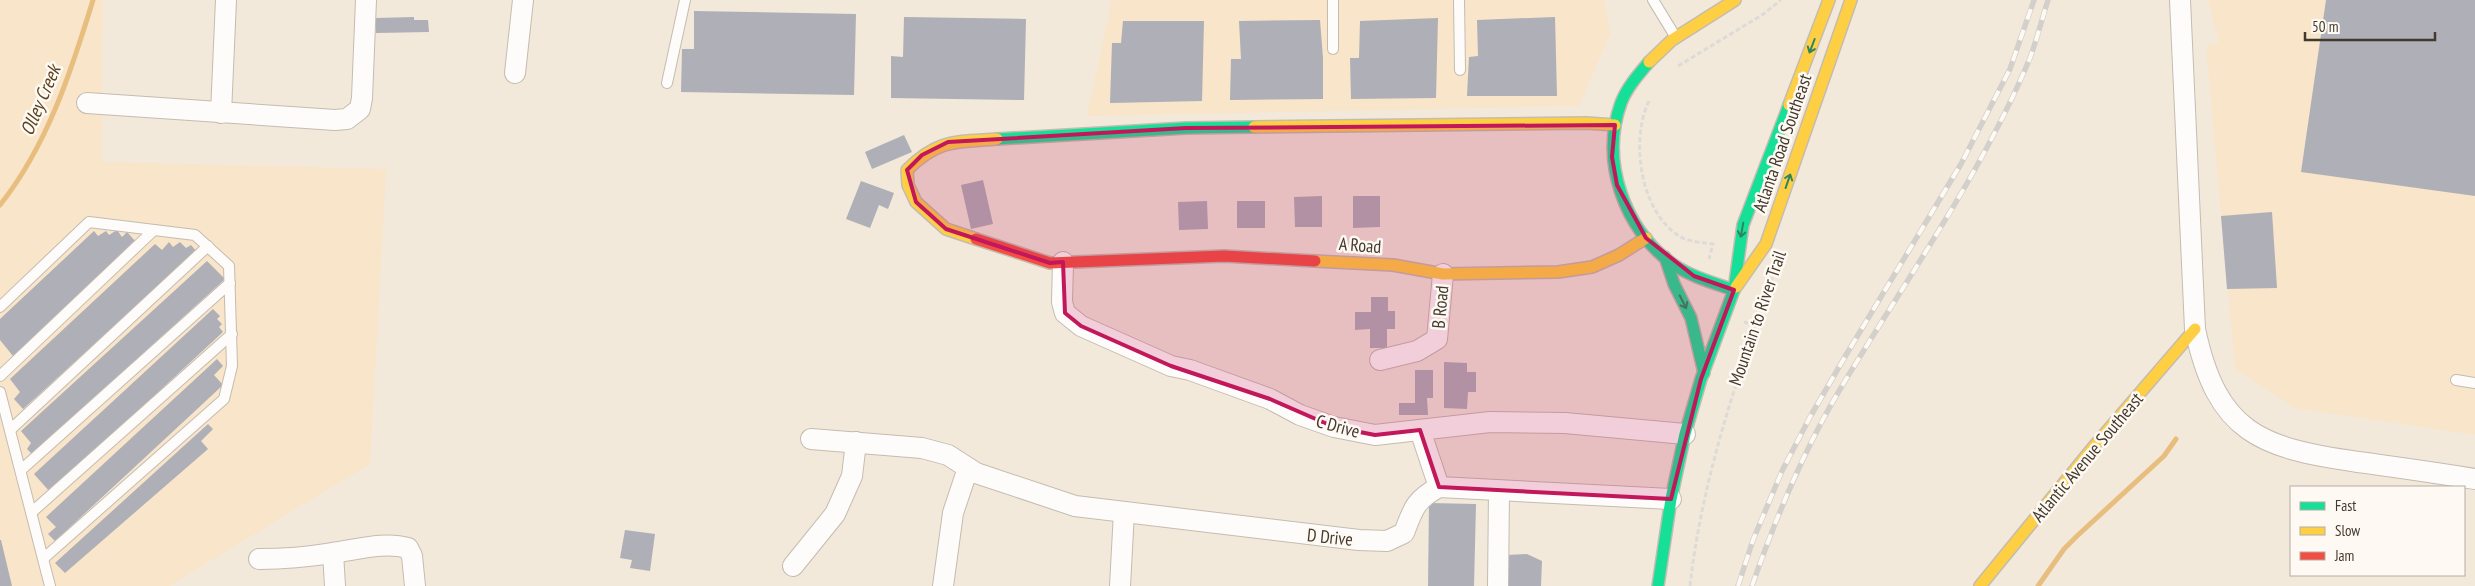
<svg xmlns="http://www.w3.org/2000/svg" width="2475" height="586" viewBox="0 0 2475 586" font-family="'PT Sans Narrow',sans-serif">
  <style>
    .built { fill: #f8e5ca }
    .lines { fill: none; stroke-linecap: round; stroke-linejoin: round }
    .stream { stroke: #e8be7f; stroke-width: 5 }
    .building { fill: #aeafb7 }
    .lane-casing { stroke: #c4bcb0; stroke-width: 12 }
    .street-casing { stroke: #c4bcb0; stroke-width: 22 }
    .fast-casing { stroke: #c4bcb0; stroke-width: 14 }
    .slow-casing { stroke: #c4bcb0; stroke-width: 14 }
    .jam-casing { stroke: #c4bcb0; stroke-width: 14 }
    .path { stroke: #dedbd7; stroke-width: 3; stroke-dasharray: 5 2.5; stroke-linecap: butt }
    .lane { stroke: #fdfcfa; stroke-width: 10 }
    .street { stroke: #fdfcfa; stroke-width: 20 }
    .fast { stroke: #16e098; stroke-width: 11 }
    .slow { stroke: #ffcf43; stroke-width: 11 }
    .jam { stroke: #f24e42; stroke-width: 11 }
    .rail-casing { stroke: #d3d0cc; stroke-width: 5.5 }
    .rail { stroke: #fef9f3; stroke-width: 4; stroke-dasharray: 11; stroke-linecap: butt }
    .oneway { stroke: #2f855e }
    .marked { fill: #c2185b; fill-opacity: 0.2; stroke: #c2185b; stroke-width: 4; stroke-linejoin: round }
    .labels { text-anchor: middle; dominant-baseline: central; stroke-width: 5; stroke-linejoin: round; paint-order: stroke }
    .street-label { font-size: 18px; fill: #433a2e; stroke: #fef9f3 }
    .water-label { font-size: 19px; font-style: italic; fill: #5c4420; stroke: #fef9f3 }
  </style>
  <rect width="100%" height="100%" fill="#f2e9db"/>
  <g class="built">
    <path d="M 0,0 L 103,0 L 102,162 L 386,169 L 370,464 L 169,586 L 0,586 Z"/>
    <path d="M 1112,0 L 1604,0 L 1610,34 L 1579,106 L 1087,116 Z"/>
    <path d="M 2208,0 L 2475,0 L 2475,435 L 2295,408 L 2235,369 L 2206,46 L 2219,42 Z"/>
  </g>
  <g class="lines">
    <g class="stream">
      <path d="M 0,205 C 47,146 71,72 93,0"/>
      <path d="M 2038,586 L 2064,549 L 2077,536 L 2164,456 L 2176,439"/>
    </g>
  </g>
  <g class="building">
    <path d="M 2326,0 L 2475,0 L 2475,196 L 2301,172 Z"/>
    <path d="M 694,11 L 856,14 L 854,95 L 681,92 L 682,49 L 694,49 Z"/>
    <path d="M 414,17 L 414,20 L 428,20 L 429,32 L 376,33 L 376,18 Z"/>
    <path d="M 904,17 L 1026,19 L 1024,100 L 891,98 L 891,56 L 903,57 Z"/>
    <path d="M 1555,17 L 1557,96 L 1467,96 L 1469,57 L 1478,56 L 1477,20 Z"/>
    <path d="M 1438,18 L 1436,98 L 1351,99 L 1350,58 L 1359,58 L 1360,21 Z"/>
    <path d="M 1320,20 L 1323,58 L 1323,99 L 1230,100 L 1231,59 L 1241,59 L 1239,21 Z"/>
    <path d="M 1123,21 L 1204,21 L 1202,101 L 1110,103 L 1112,43 L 1121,43 Z"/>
    <path d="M 904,135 L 912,152 L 872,169 L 865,152 Z"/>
    <path d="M 983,180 L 993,224 L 971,229 L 961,185 Z"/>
    <path d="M 861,181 L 894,193 L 888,209 L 879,205 L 870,228 L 846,219 Z"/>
    <path d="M 1322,196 L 1322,227 L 1295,227 L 1294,197 Z"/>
    <path d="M 1353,196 L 1380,196 L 1380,227 L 1353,228 Z"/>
    <path d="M 1207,201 L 1208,229 L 1179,230 L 1178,202 Z"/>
    <rect x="1237" y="201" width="28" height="27"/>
    <path d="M 2272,212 L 2277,288 L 2227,289 L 2221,216 Z"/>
    <path d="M 117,230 L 122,237 L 127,232 L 136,242 L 13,356 L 0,340 L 0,319 L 94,231 L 98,236 L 106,231 L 109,235 Z"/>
    <path d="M 169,242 L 173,247 L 180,242 L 186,248 L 191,245 L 196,251 L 23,409 L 14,399 L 20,392 L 10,379 L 155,244 L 162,250 Z"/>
    <path d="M 207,261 L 225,279 L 32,454 L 27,449 L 31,443 L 21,431 Z"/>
    <path d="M 1371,297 L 1388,297 L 1388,311 L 1395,311 L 1395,329 L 1387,329 L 1387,348 L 1370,348 L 1370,329 L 1355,330 L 1355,312 L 1371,312 Z"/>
    <path d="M 213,309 L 220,316 L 217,319 L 222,324 L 219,327 L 223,332 L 50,492 L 34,474 Z"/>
    <path d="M 217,359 L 223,366 L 214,375 L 223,385 L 55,541 L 48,534 L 56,527 L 46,517 Z"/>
    <path d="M 1444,362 L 1467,363 L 1467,372 L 1476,372 L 1476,392 L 1468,392 L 1467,409 L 1444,408 Z"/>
    <path d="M 1415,370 L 1433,370 L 1433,398 L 1427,398 L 1428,415 L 1399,415 L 1399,403 L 1415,403 Z"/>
    <path d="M 208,424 L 213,429 L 201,441 L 208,449 L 65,573 L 55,563 Z"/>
    <path d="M 1429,503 L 1476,504 L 1474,586 L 1428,586 Z"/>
    <path d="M 625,530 L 655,534 L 650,571 L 630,568 L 632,560 L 620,558 Z"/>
    <path d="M 0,540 L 1,540 L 12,586 L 0,586 Z"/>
    <path d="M 1527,554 L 1542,561 L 1541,586 L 1504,586 L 1506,555 Z"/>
  </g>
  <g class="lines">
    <g class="lane-casing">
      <g id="lane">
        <path d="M 1459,0 L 1460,70"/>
        <path d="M 1653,0 L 1675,36"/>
        <path d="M 1333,49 L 1333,0"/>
        <path d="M 667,83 L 685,0"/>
        <path d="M 0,307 L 89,222 L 195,235 L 229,266 L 232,366 L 224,399 L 44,558"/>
        <path d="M 0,376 L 154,230"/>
        <path d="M 2456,380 L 2475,383"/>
        <path d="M 0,392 L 50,586"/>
        <path d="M 10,430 L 208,246"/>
        <path d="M 21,470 L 230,283"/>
        <path d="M 32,512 L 232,334"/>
      </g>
    </g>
    <g class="street-casing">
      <g id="street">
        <path d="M 2180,0 L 2195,329 C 2217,433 2260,448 2358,462 C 2397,467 2436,473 2475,479"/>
        <path d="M 515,73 L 523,0"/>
        <path d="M 87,103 L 335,120 L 347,119 L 360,109 L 362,98 L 366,0"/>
        <path d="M 221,113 L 226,0"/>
        <path d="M 1063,262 L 1062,302 L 1065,313 L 1081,326 L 1171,366 L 1190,370 L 1270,399 L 1300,415 L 1334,427 L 1375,435 L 1490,422 L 1565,423 L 1685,434"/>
        <path d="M 1380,360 L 1417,351 L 1437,339 L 1443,274"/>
        <path d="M 1420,430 L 1439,487"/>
        <path d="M 811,439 L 922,448 L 948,455 L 976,473 L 1075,506 L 1359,540 L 1387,541 L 1404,533 C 1413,509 1415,500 1439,487 L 1671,499"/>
        <path d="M 333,553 L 335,586"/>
        <path d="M 259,559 C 284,559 308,557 332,553 C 356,550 384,541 408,548 L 412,556 L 415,586"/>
        <path d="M 793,566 L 835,514 L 852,476 L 856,442"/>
        <path d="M 943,586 L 953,513 L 968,468"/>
        <path d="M 1120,586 L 1124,512"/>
        <path d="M 1498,586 L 1499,492"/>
      </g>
    </g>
    <g class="fast-casing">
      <g id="fast">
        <path d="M 1649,62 C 1639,74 1627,87 1621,103 C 1600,161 1624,230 1674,265 C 1692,277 1714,283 1734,290"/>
        <path d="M 997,139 L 1186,128 L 1254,127"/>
        <path d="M 1665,257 L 1674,284 L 1691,318 L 1704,373"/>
        <path d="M 1658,586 L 1671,499 L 1685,434 L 1701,379 L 1734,290 L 1743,225 L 1789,105"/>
      </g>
    </g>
    <g class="slow-casing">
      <g id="slow">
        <path d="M 1649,62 L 1672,40 L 1735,0"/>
        <path d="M 1789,105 L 1829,0"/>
        <path d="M 1254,127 L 1586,123 L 1615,125"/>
        <path d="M 976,239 L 946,229 L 916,202 L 908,185 L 907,170 C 938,139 956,142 997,139"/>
        <path d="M 1315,261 L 1393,265 L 1443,274 L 1558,272 L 1592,267 L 1619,255 L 1646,238"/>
        <path d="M 1736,287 L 1766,244 L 1851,0"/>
        <path d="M 1980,586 L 2096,444 L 2195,329"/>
      </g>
    </g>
    <g class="jam-casing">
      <path id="jam" d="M 976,239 L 1050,263 L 1224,256 L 1315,261"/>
    </g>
    <g class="path">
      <path d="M 1678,66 L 1762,15 L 1781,0"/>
      <path d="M 1649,101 C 1630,140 1640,211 1679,236 C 1689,242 1701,242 1713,244 L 1709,259"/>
      <path d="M 1744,322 L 1755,325"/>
      <path d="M 1690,586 C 1702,478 1738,375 1774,273"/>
    </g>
    <use href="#lane" class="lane"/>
    <use href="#street" class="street"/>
    <use href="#fast" class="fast"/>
    <use href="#slow" class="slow"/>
    <use href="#jam" class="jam"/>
    <g class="rail-casing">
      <g id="rail">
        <path d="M 1738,586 L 1753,540 L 1782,471 L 1810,417 L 1846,355 L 1961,164 L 2010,69 L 2034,0"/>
        <path d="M 1752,586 C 1776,517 1804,449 1842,386 C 1907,278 1981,175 2030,58 C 2037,39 2042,19 2048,0"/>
      </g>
    </g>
    <use href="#rail" class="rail"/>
  </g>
  <defs><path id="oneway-shaft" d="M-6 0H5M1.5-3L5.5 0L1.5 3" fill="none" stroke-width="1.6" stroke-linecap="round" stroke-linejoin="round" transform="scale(1.25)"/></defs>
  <g class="oneway">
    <use href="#oneway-shaft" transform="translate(1812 46) rotate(111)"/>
    <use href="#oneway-shaft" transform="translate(1788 181) rotate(-71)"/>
    <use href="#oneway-shaft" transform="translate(1742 230) rotate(100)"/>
    <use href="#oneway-shaft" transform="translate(1683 302) rotate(63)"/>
  </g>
  <path class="marked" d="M 1615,125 L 1612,157 L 1617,185 L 1646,238 L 1694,276 L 1734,290 L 1701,379 L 1671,499 L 1439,487 L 1420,430 L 1375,435 L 1334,427 L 1270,399 L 1171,366 L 1081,326 L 1065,313 L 1063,262 L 1050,263 L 946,229 L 916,202 L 907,170 L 922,155 L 948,142 L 1186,128 Z"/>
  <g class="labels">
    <g class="street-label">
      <text transform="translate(1782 143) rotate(-71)">Atlanta Road Southeast</text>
      <text transform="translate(1360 245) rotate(4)">A Road</text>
      <text transform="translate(1440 307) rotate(-85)">B Road</text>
      <text transform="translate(1757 318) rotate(-71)">Mountain to River Trail</text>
      <text transform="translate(1338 426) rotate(15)">C Drive</text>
      <text transform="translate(2087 457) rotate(-50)">Atlantic Avenue Southeast</text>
      <text transform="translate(1330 537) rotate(6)">D Drive</text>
    </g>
    <g class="water-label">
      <text transform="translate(40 100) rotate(-67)">Olley Creek</text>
    </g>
  </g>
  <rect x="2290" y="486" width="175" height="90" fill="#fef9f3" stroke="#b3ada4"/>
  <rect x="2300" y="502" width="25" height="8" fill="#16e098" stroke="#b3ada4"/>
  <text x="2335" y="511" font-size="15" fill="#433a2e">Fast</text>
  <rect x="2300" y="527" width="25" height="8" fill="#ffcf43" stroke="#b3ada4"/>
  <text x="2335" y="536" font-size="15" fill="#433a2e">Slow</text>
  <rect x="2300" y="552" width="25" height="8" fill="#f24e42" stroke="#b3ada4"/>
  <text x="2335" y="561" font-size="15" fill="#433a2e">Jam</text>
  <path d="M2305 32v8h130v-8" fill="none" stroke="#433a2e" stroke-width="2.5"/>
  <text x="2312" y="32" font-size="15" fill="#433a2e" stroke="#fef9f3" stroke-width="4" paint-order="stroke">50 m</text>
</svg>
